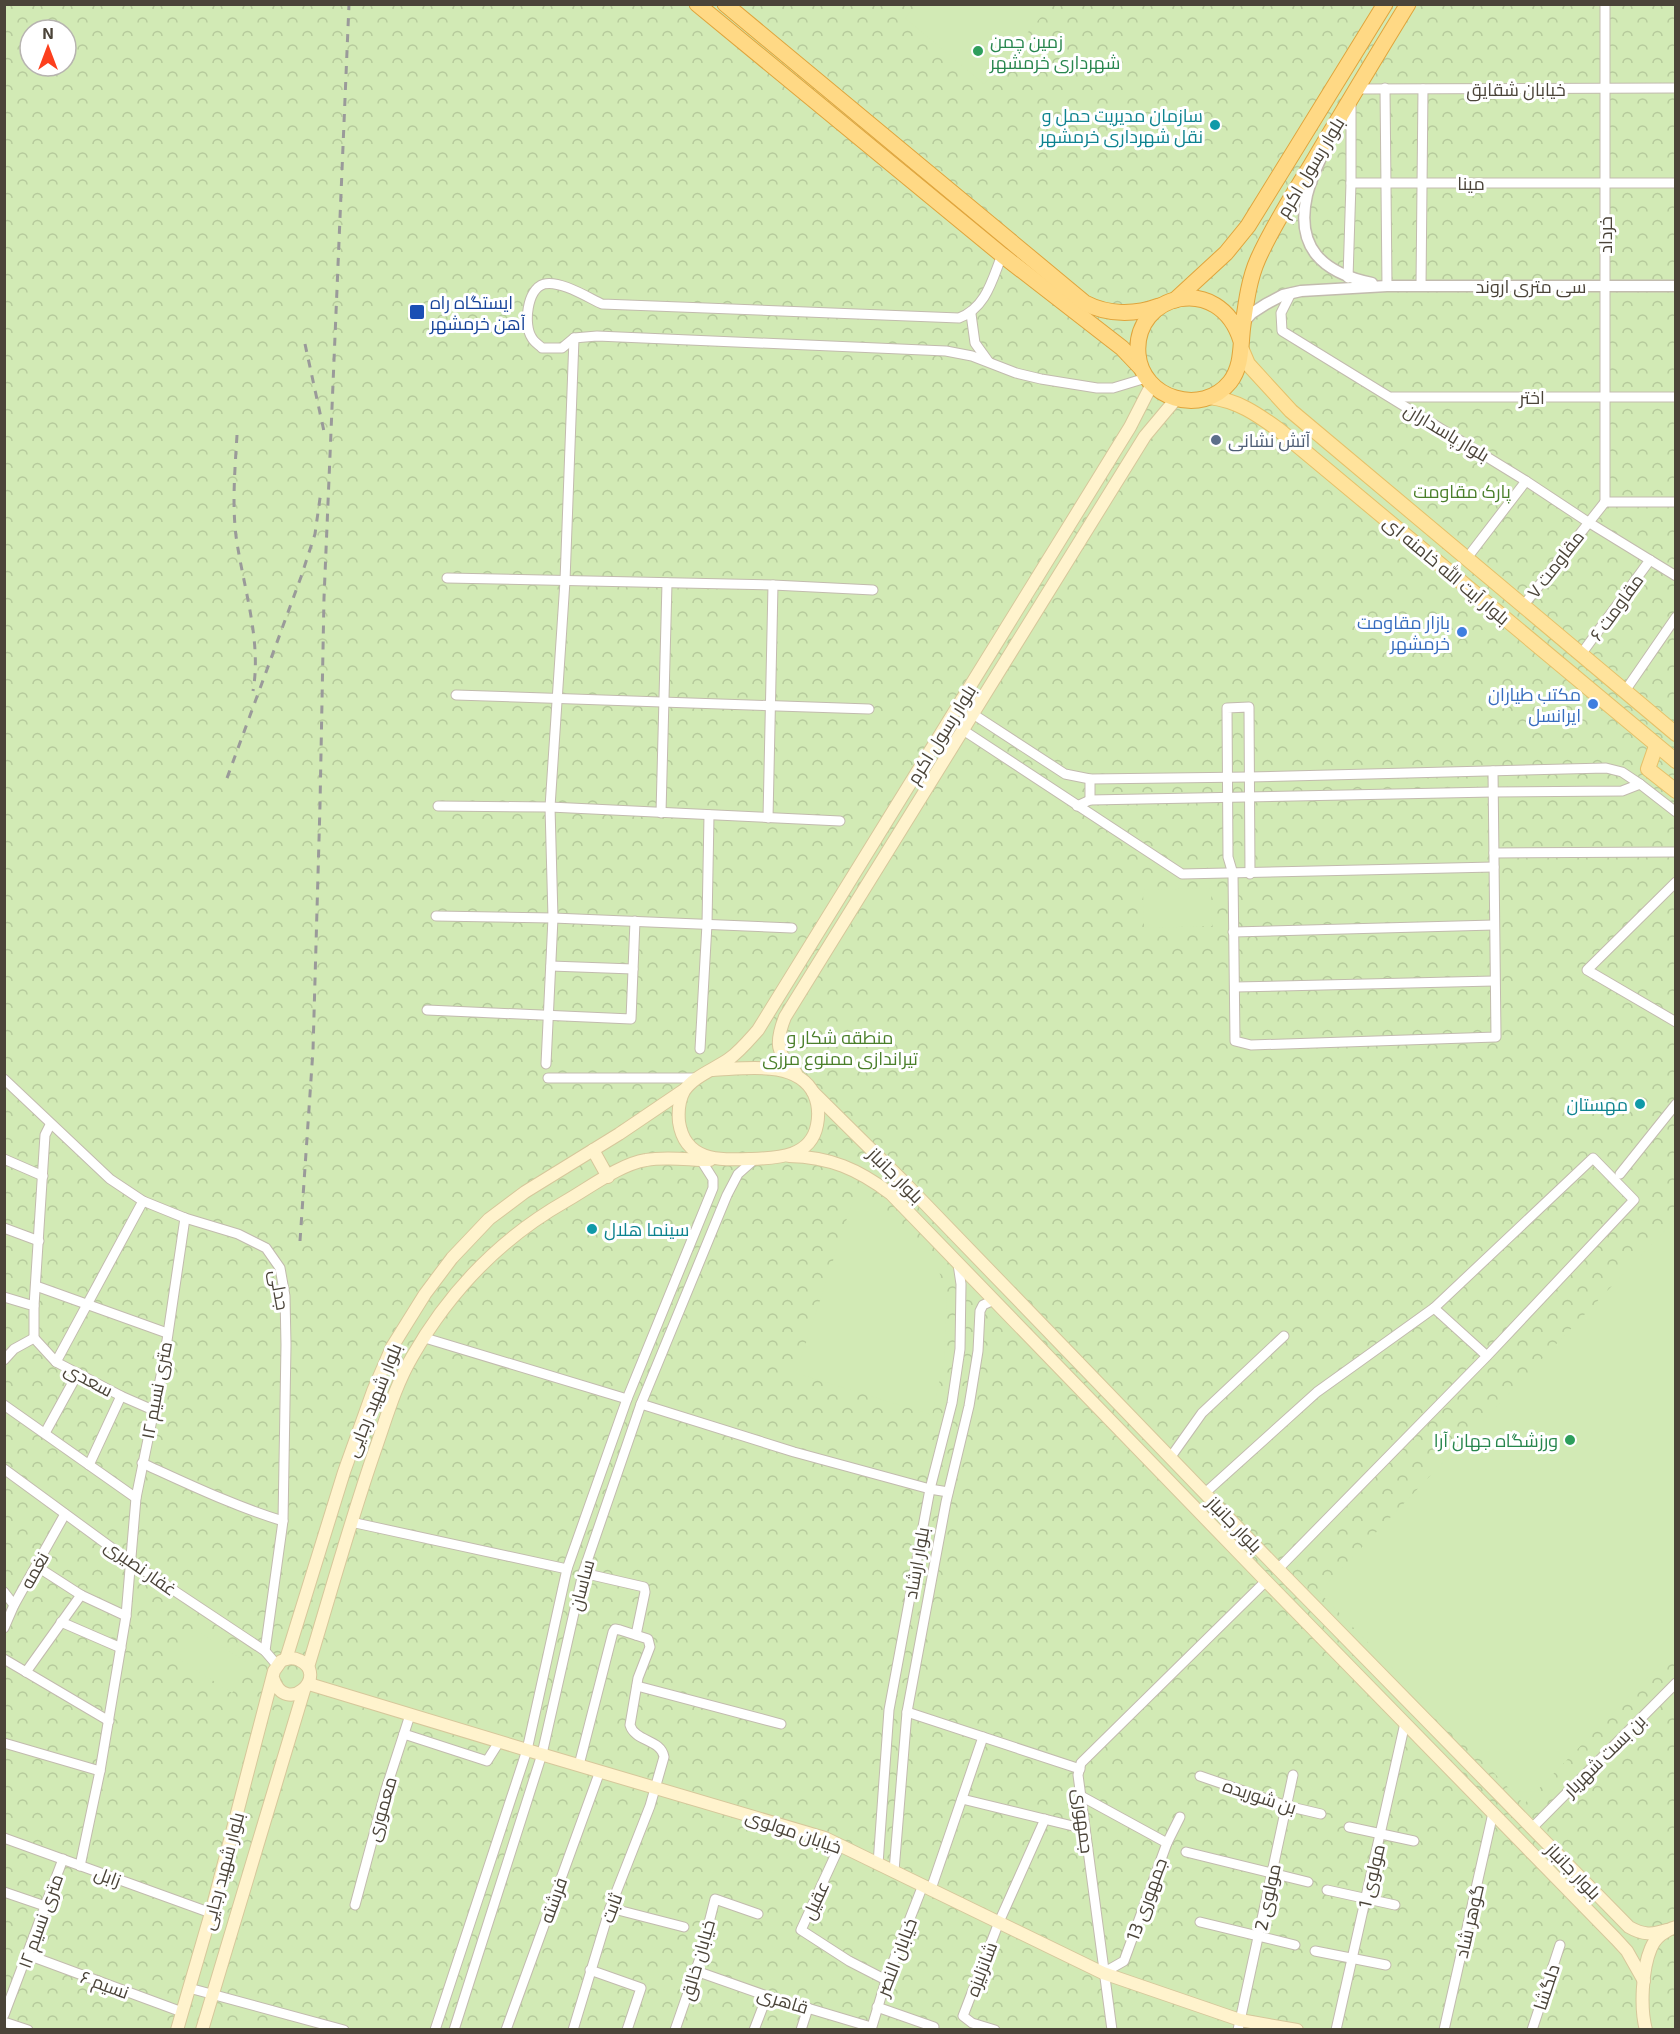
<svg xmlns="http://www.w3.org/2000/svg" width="1680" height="2034" viewBox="0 0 1680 2034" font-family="'Exo 2',Cairo,sans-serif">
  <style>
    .forest { fill: url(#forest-crowns); fill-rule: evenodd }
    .pitch { fill: #d2eab5 }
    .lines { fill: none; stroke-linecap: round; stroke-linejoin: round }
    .minor-casing { stroke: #c2bbae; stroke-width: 11 }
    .tertiary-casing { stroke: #c2bbae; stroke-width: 13 }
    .secondary-casing { stroke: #d6c79b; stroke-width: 14 }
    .primary-casing { stroke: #e6c16a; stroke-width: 16 }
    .trunk-casing { stroke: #e0a43c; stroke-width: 17 }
    .minor { stroke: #fff; stroke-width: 9 }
    .tertiary { stroke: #fff; stroke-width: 10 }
    .secondary { stroke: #fff3cd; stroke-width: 12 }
    .primary { stroke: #ffe39c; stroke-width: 14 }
    .trunk { stroke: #ffd985; stroke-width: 15 }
    .rail { stroke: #9a9a9a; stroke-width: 3; stroke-dasharray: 8 8; stroke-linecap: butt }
    .leisure-dot { fill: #2e9e5b; stroke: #fff; stroke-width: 2 }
    .culture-dot { fill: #0f9aa8; stroke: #fff; stroke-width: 2 }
    .transit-dot { fill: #1a4fb4; stroke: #fff; stroke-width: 2 }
    .service-dot { fill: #5c6f8a; stroke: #fff; stroke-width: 2 }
    .shop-dot { fill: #3f7fe0; stroke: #fff; stroke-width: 2 }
    .labels { text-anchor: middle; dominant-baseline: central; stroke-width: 6; stroke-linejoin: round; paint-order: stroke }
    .leisure-label { font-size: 18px; fill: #27864d; stroke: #fff; text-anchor: start }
    .street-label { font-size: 18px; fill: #4b4439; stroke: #fff }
    .culture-label { font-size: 18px; fill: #0d838f; stroke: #fff; text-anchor: end }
    .transit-label { font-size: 18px; fill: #164399; stroke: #fff; text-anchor: start }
    .service-label { font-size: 18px; fill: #4e5e75; stroke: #fff; text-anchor: start }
    .park-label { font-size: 18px; fill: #4a7f2a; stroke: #fff }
    .shop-label { font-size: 18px; fill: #366cbe; stroke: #fff; text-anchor: end }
  </style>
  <defs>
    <pattern id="forest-crowns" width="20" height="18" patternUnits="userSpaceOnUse" patternTransform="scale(1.5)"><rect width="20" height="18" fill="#d2eab5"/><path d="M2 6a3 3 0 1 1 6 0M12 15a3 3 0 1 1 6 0" fill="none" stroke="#b6ca9c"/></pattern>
  </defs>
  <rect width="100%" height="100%" fill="#f6f3ec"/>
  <path class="forest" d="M 5,5 L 1675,5 L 1675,2029 L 5,2030 ZM 30,30 L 66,30 L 66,66 L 30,66 Z"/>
  <g class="pitch">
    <path d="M 917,4 L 1051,4 L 1051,5 L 984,84 L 905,18 Z"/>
    <path d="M 1211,888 L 1212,926 L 1144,928 L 1143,890 Z"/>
    <path d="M 856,1191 L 938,1268 L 947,1296 L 944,1361 L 932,1415 L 796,1373 Z"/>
    <path d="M 1675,1220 L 1675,1649 L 1524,1804 L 1319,1592 Z"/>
    <path d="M 197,1630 L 250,1665 L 232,1693 L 178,1658 Z"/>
  </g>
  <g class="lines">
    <g class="minor-casing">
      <g id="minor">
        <path d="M 1385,88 L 1387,286"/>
        <path d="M 1357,89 L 1676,88"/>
        <path d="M 1351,101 L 1351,183 L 1676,183"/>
        <path d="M 1002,255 C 992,280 986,308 959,318 L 602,304 C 587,297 560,280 544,284 C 527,289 523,325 532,338 C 534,342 539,345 542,348 L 562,348 L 574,338 L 597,336 L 946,351 L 972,356 L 1016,373 L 1041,379 L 1097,388 L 1113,388 L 1146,378"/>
        <path d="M 1348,278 L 1351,183"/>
        <path d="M 1421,286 L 1423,89"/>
        <path d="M 1291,293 L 1281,313 L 1282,331 L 1526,481 L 1588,522 L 1676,576"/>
        <path d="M 971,314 L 975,343 L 988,361"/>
        <path d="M 1392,397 L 1676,397"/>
        <path d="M 1605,502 L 1605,4"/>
        <path d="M 1605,502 L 1676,502"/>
        <path d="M 1467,558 L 1526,481"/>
        <path d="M 447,578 L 773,585 L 873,590"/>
        <path d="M 1523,606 L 1605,502"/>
        <path d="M 1582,653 L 1650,560"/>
        <path d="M 1625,691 L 1676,617"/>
        <path d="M 456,695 L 869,709"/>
        <path d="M 973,714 L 1065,774 L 1090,779 L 1249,777 L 1606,768 L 1622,772 L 1640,784 L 1622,791 L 1493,792 L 1090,800 L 1077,806"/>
        <path d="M 963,730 L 1182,874 L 1494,867"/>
        <path d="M 1090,779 L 1090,800"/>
        <path d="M 1640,784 L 1676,812"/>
        <path d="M 438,806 L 550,807 L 840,821"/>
        <path d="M 661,813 L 667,583"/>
        <path d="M 768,818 L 773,585"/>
        <path d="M 1494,853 L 1676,852"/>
        <path d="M 1250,874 L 1249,707 L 1227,708 L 1228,857 L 1233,874 L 1235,1041 L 1251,1045 L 1496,1037 L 1493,771"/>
        <path d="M 1676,882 L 1587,970 L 1676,1022"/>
        <path d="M 436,916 L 553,918 L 792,928"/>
        <path d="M 1233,932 L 1494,925"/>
        <path d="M 551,966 L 633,969"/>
        <path d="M 1235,987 L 1494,981"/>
        <path d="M 427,1010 L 631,1019 L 635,921"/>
        <path d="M 700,1049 L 707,924 L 709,815"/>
        <path d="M 546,1064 L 553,918 L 550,807 L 565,581 L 574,338"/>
        <path d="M 548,1078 L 699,1078"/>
        <path d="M 4,1079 L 110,1179 L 143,1201 L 185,1218 L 238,1234 L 266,1248 L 280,1268 L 285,1296 L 286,1345 L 283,1521 L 265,1651"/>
        <path d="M 4,1159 L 43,1176"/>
        <path d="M 1620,1174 L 1676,1104"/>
        <path d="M 4,1228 L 39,1241"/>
        <path d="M 36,1286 L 167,1333"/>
        <path d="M 4,1297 L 34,1306 L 34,1338"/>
        <path d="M 34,1306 L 45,1135 L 50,1125"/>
        <path d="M 425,1338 L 627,1399"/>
        <path d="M 4,1360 L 14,1349 L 34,1338 L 56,1362 L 121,1396 L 153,1410"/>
        <path d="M 56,1362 L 143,1201"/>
        <path d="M 641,1404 L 794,1452 L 930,1489 L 948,1492"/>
        <path d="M 4,1405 L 136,1498"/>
        <path d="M 45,1433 L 78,1373"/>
        <path d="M 1170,1458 L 1202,1413 L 1284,1336"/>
        <path d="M 142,1463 C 188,1484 234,1506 283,1521"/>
        <path d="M 89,1465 L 121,1396"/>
        <path d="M 4,1469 L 131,1562 L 265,1651 L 277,1665"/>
        <path d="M 1205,1493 L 1317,1392 L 1434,1308"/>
        <path d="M 351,1522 L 567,1569"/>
        <path d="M 36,1566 L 81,1595 L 126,1616"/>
        <path d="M 1278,1569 L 1487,1356 L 1634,1200 L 1593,1158 L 1434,1308 L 1487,1356"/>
        <path d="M 583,1573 L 644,1587 L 645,1592 L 636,1635"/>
        <path d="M 4,1592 L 14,1605"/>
        <path d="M 61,1622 L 121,1648"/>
        <path d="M 4,1628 L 14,1605 L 65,1514"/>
        <path d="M 4,1659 L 109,1721"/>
        <path d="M 26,1672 L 81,1595"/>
        <path d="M 637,1686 L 781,1724"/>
        <path d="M 907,1712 L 1080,1769"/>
        <path d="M 404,1734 L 487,1761 L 499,1742"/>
        <path d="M 4,1743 L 100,1771"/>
        <path d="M 1200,1776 L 1287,1806 L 1321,1814"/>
        <path d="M 1081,1796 L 1167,1843"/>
        <path d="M 962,1799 L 1085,1829"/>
        <path d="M 1349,1827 L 1414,1841"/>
        <path d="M 1532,1828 L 1676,1683"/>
        <path d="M 4,1838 L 211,1913"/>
        <path d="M 840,1845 L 801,1930 L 849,1961 L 886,1980"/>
        <path d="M 1186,1852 L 1308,1882"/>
        <path d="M 878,1864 L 889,1710 L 930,1489 L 952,1403 L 960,1349 L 961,1284 L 958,1264"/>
        <path d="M 80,1866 L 100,1771 L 126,1616 L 136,1498 L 164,1361 L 185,1218"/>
        <path d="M 894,1871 L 907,1712 L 946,1502 L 969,1406 L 978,1351 L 980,1311 L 983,1305 L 994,1300"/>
        <path d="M 931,1889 L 983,1737"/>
        <path d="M 1327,1890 L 1395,1905"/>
        <path d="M 4,1892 L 45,1906"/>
        <path d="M 355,1905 L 386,1789 L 410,1715"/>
        <path d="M 610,1908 L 684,1927"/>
        <path d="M 1200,1922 L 1295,1945"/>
        <path d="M 1315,1951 L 1386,1965"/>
        <path d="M 28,1955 L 182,2012"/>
        <path d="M 590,1970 L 641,1988 L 627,2030"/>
        <path d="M 696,1971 L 767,1996 L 871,2027"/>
        <path d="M 1103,1973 L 1124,1961 L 1167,1843 L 1180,1817"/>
        <path d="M 189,1988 L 344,2030"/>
        <path d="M 877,2007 L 934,2027"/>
        <path d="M 4,2015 L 63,1859"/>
        <path d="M 4,2022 L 28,2030"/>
        <path d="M 435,2030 L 527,1750 L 567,1569 L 627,1399 L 713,1188 L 713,1179 L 701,1160"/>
        <path d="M 454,2030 L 542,1754 L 583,1573 L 641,1404 L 727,1195 L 738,1174 L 755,1159"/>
        <path d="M 506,2030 L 600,1771"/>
        <path d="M 573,2030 L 610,1908 L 650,1806 L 664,1757 C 661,1739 635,1742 630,1725 L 638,1678 L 650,1647 L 648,1639 L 620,1630 L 615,1629 L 613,1632 L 579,1765"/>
        <path d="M 675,2030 L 700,1958 L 715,1899 L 758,1914"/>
        <path d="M 754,2030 L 767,1996"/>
        <path d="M 801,2030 L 808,2008"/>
        <path d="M 871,2030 L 886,1980 L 923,1885"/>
        <path d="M 995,2030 L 972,2023 L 963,2016 L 999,1922 L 1045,1819"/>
        <path d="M 1112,2030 L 1078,1775 L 1081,1763 L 1266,1581"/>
        <path d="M 1238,2030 L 1293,1775"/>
        <path d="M 1336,2030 L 1405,1723"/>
        <path d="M 1444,2030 L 1493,1813"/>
        <path d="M 1532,2030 L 1560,1945"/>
      </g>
    </g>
    <g class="tertiary-casing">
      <g id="tertiary">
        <path d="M 1320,160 C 1315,171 1310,183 1307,195 C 1295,248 1323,273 1372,283"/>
        <path d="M 1244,322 L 1252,313 L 1266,304 L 1283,295 L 1301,291 L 1387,286 L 1676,286"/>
      </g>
    </g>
    <g class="secondary-casing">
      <g id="secondary">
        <path d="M 713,1070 C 744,1069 797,1059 814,1094 C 818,1103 819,1115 817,1125 C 811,1157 778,1158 751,1159 C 720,1160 685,1162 679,1122 C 678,1111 679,1100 684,1091 C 694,1076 715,1069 729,1059 C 740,1051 749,1040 758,1030 L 1130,427 L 1152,384"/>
        <path d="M 796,1073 C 776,1054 775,1042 785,1017 L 1145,436 L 1176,399"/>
        <path d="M 813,1092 L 903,1181 L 1278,1569 L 1629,1927 C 1643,1935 1652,1935 1667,1930"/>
        <path d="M 593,1150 L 608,1177"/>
        <path d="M 789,1156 C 830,1157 858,1169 891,1194 L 1266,1581 L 1616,1939 L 1627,1951 L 1644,1981"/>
        <path d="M 286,1659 L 344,1472 L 373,1391 L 392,1347 L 425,1294 L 452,1258 L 489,1219 L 525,1192 L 619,1134 L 684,1090"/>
        <path d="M 308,1667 C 330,1595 350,1522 375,1450 C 386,1419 395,1386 412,1357 C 449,1292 501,1238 566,1201 C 589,1188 620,1164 646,1160 C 666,1156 690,1160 710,1160"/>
        <path d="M 309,1684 L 527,1750 L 825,1838 L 1103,1973 L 1240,2020 L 1297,2030"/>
        <path d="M 177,2030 L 211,1913 L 274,1671 L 281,1661 C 287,1658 293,1657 299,1660 C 331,1675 286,1718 273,1678"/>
        <path d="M 202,2030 L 304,1690"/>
        <path d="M 1646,2030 C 1640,2008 1642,1969 1651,1948 C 1655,1938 1665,1930 1676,1927"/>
      </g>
    </g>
    <g class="primary-casing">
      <g id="primary">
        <path d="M 1242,350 L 1248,364 L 1291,411 L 1676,734"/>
        <path d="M 1209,397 C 1237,400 1257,414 1279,430 L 1676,761"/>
        <path d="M 1656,746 L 1648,769 L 1676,791"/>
      </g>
    </g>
    <g class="trunk-casing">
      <g id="trunk">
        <path d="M 697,4 L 1002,255 L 1122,348 L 1140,367"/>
        <path d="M 725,4 L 1085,303 C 1108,315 1135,315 1159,306"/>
        <path d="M 1175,300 L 1226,253 L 1248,226 L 1385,4"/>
        <path d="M 1241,341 C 1220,272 1133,293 1138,354 C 1142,399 1202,417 1230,382 C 1243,365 1240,345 1243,325 C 1246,303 1249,279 1258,259 C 1273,225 1295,192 1314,160 C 1345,108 1376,56 1408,4"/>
      </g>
    </g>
    <use href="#minor" class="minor"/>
    <use href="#tertiary" class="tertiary"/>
    <use href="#secondary" class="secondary"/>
    <use href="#primary" class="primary"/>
    <use href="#trunk" class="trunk"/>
    <g class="rail">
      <path d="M 305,344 L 325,436"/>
      <path d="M 237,435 C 235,469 232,503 236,536 C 243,587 262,640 253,691"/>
      <path d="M 227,778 L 301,577 L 315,534 L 321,491"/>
      <path d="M 300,1241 L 313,1050 L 320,805 L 324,598 L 349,4"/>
    </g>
  </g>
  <g class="leisure-dot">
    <circle cx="978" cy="51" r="6"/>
    <circle cx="1570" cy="1440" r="6"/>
  </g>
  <g class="culture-dot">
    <circle cx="1215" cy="125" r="6"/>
    <circle cx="1640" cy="1104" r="6"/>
    <circle cx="592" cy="1229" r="6"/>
  </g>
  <rect class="transit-dot" x="409" y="304" width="16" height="16" rx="3"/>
  <circle class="service-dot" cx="1216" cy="440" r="6"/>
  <g class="shop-dot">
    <circle cx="1462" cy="632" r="6"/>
    <circle cx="1593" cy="704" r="6"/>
  </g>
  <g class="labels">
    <g class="leisure-label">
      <text x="990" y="41">زمین چمن<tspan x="990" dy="21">شهرداری خرمشهر</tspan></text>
      <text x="1558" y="1440" text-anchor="end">ورزشگاه جهان آرا</text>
    </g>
    <g class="street-label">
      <text x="1516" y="89">خیابان شقایق</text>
      <text transform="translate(1310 167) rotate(-59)">بلوار رسول اکرم</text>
      <text x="1471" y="183">مینا</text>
      <text transform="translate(1605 235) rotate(-90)">خرداد</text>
      <text x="1531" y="286">سی متری اروند</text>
      <text x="1532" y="397">اختر</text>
      <text transform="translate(1447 432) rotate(31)">بلوار پاسداران</text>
      <text transform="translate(1555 564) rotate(-52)">مقاومت ۷</text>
      <text transform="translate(1447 570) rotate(40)">بلوار آیت الله خامنه ای</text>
      <text transform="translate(1616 607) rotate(-54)">مقاومت ۶</text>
      <text transform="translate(941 734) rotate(-58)">بلوار رسول اکرم</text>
      <text transform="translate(896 1175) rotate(45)">بلوار جانباز</text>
      <text transform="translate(280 1290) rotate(80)">جدلی</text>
      <text transform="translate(89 1379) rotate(28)">سعدی</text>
      <text transform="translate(156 1390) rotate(-79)">۱۲ متری نسیم</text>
      <text transform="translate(373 1400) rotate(-68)">بلوار شهید رجایی</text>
      <text transform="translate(1235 1524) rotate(46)">بلوار جانباز</text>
      <text transform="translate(916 1563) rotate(-80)">بلوار ارشاد</text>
      <text transform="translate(141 1567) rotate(35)">غفار نصیری</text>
      <text transform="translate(34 1570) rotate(-61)">نغمه</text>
      <text transform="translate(581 1585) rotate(-75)">ساسان</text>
      <text transform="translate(1604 1755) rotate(-45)">بن بست شهریار</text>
      <text transform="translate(1260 1796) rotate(18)">بن شوریده</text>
      <text transform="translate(381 1809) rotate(-74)">معموری</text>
      <text transform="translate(1084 1821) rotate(83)">جمهوری</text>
      <text transform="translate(794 1831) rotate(19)">خیابان مولوی</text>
      <text transform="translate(222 1871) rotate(-75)">بلوار شهید رجایی</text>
      <text transform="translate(1574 1871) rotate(46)">بلوار جانباز</text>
      <text transform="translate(108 1876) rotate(20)">زابل</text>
      <text transform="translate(1371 1876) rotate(-77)">مولوی 1</text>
      <text transform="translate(1267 1897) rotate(-78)">مولوی 2</text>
      <text transform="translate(1146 1899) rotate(-70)">جمهوری 13</text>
      <text transform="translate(553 1900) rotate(-70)">فرشته</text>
      <text transform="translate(815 1900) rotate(-65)">عقیل</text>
      <text transform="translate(611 1908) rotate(-70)">ثابت</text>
      <text transform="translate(40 1921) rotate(-70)">۱۲ متری نسیم</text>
      <text transform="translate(1469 1921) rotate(-77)">گوهر شاد</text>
      <text transform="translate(896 1957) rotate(-69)">خیابان النصر</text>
      <text transform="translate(697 1960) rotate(-74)">خیابان خالق</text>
      <text transform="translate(981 1969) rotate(-69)">شانزلیزه</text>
      <text transform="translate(105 1984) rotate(20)">نسیم ۶</text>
      <text transform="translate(1546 1987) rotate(-72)">دلگشا</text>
      <text transform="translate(783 2000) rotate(17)">قاهری</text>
    </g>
    <g class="culture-label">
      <text x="1203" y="115">سازمان مدیریت حمل و<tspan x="1203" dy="21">نقل شهرداری خرمشهر</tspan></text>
      <text x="1628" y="1104">مهستان</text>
      <text x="604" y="1229" text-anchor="start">سینما هلال</text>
    </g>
    <g class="transit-label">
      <text x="430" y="302">ایستگاه راه<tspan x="430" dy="21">آهن خرمشهر</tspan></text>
    </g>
    <g class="service-label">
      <text x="1228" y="440">آتش نشانی</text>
    </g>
    <g class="park-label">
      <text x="1462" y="491">پارک مقاومت</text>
      <text x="840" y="1037">منطقه شکار و<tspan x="840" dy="21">تیراندازی ممنوع مرزی</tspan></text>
    </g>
    <g class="shop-label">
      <text x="1450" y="622">بازار مقاومت<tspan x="1450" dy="21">خرمشهر</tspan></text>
      <text x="1581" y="694">مكتب طياران<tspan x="1581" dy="21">ايرانسل</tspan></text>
    </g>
  </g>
  <rect width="1680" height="2034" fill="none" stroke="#4b4439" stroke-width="12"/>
  <g transform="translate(48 48)"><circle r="28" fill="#ffffff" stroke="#b7b4b0" stroke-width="1.5"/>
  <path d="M0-4.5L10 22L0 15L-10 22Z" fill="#fc3f1d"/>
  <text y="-9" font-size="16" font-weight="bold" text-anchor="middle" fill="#4b4439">N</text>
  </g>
</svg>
